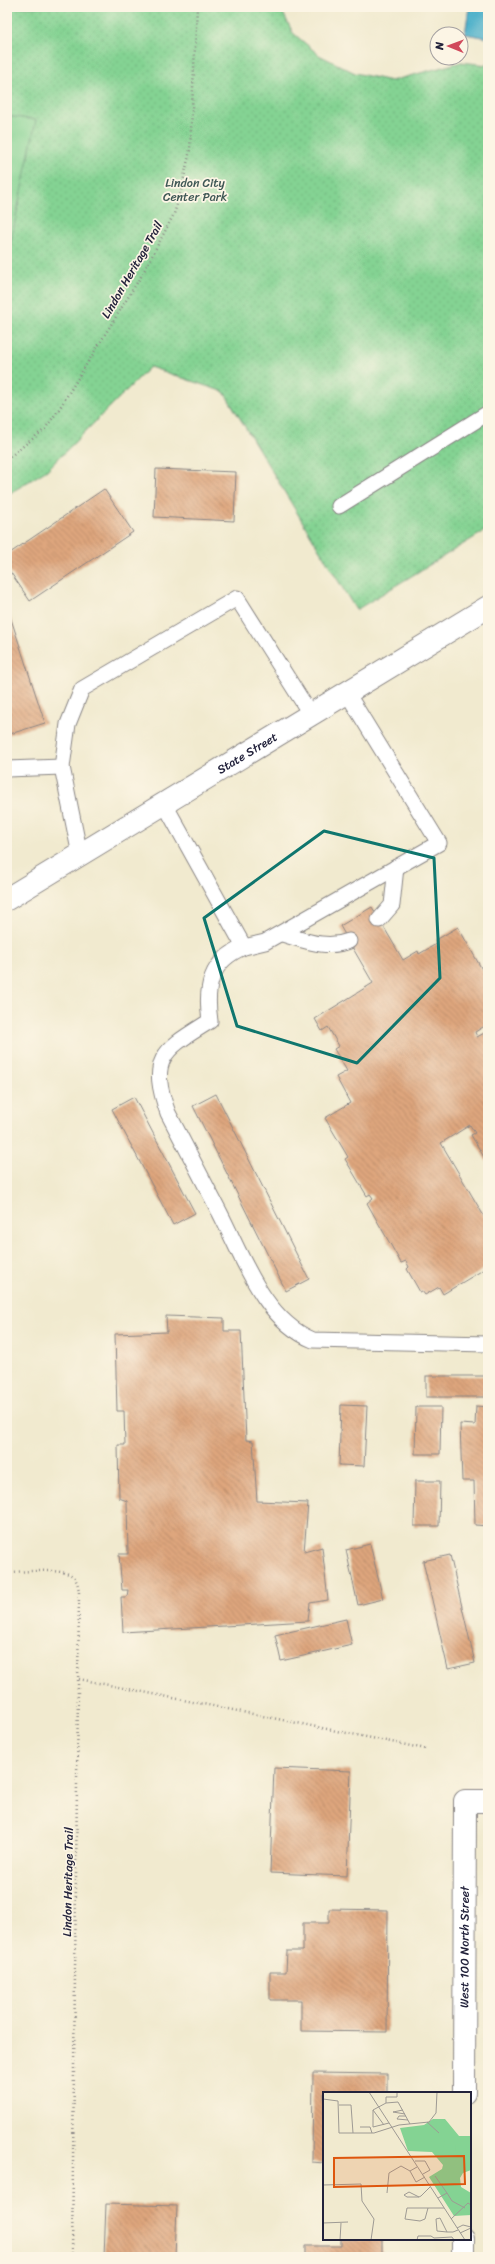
<svg xmlns="http://www.w3.org/2000/svg" width="495" height="2264" viewBox="0 0 495 2264" font-family="Sriracha,sans-serif">
  <style>
    .grass { fill: url(#grass-dots); stroke: #537a67 }
    .garden { fill: #84d393; stroke: #537a67 }
    .water { fill: #4aafc9; stroke: #366882 }
    .building { fill: url(#building-back-hatch) }
    .lines { fill: none; stroke-linecap: round; stroke-linejoin: round }
    .lane-casing { stroke: #8a8685; stroke-width: 17 }
    .street-casing { stroke: #8a8685; stroke-width: 24 }
    .primary-casing { stroke: #8a8685; stroke-width: 24 }
    .path { stroke: #8a8685; stroke-width: 2.5; stroke-dasharray: 1 3; stroke-linecap: butt }
    .lane { stroke: #fff; stroke-width: 15 }
    .street { stroke: #fff; stroke-width: 22 }
    .primary { stroke: #fff; stroke-width: 22 }
    .marked { fill: none; stroke: #0f766e; stroke-width: 3; stroke-linejoin: round }
    .labels { text-anchor: middle; dominant-baseline: central; stroke-width: 3.5; stroke-linejoin: round; paint-order: stroke }
    .park-label { font-size: 12px; fill: #3f5755; stroke: #fcf5e5 }
    .street-label { font-size: 12px; fill: #22223b; stroke: #fcf5e5 }
    .inset-road { fill: none; stroke: #9e9a94; stroke-width: 1 }
    .view { fill: #de560e; fill-opacity: 0.15; stroke: #de560e; stroke-width: 2 }
    .inset-edge { fill: none; stroke: #22223b; stroke-width: 2 }
  </style>
  <defs>
    <pattern id="grass-dots" width="8" height="8" patternUnits="userSpaceOnUse"><rect width="8" height="8" fill="#84d393"/><path d="M2 2h.1M6 6h.1" fill="none" stroke="#72b580" stroke-width="1.8" stroke-linecap="round"/></pattern>
    <pattern id="building-back-hatch" width="6" height="6" patternUnits="userSpaceOnUse"><rect width="6" height="6" fill="#dea67d"/><path d="M-1 5l2 2M0 0l6 6M5-1l2 2" fill="none" stroke="#b48768"/></pattern>
  </defs>
  <rect width="100%" height="100%" fill="#fcf5e5"/>
  <filter id="ink" filterUnits="userSpaceOnUse"><feTurbulence type="fractalNoise" baseFrequency=".025" numOctaves="2"/><feDisplacementMap in="SourceGraphic" scale="8" xChannelSelector="R" yChannelSelector="G"/><feConvolveMatrix kernelMatrix="1 2 1 2 8 2 1 2 1" color-interpolation-filters="sRGB"/></filter>
  <filter id="wash" filterUnits="userSpaceOnUse"><feTurbulence type="fractalNoise" baseFrequency=".012" numOctaves="4" result="noise"/><feDisplacementMap in="SourceGraphic" scale="16" xChannelSelector="R" yChannelSelector="G"/><feGaussianBlur stdDeviation="0.9" result="paint"/><feColorMatrix in="noise" values="0 0 0 0 0 0 0 0 0 0 0 0 0 0 0 0 0 1.4 0 .05"/><feComposite in="paint" operator="in"/></filter>
  <g filter="url(#wash)">
    <rect width="100%" height="100%" fill="#f1eacf"/>
    <path class="grass" d="M 7,7 L 280,7 L 293,33 L 319,55 L 355,73 L 391,81 L 461,62 L 488,65 L 488,529 L 356,610 L 224,392 L 150,367 L 47,470 L 7,495 Z"/>
    <path class="garden" d="M 7,116 L 36,120 L 7,260 Z"/>
    <path class="water" d="M 469,7 L 488,7 L 488,38 L 465,34 Z"/>
    <g id="blocks">
      <g class="building">
        <path d="M 156,469 L 236,472 L 234,521 L 154,517 Z"/>
        <path d="M 104,489 L 133,532 L 30,601 L 7,567 L 7,555 Z"/>
        <path d="M 10,616 L 45,723 L 7,735 L 7,617 Z"/>
        <path d="M 372,907 L 403,960 L 418,951 L 419,954 L 438,943 L 436,940 L 458,927 L 488,980 L 488,1024 L 475,1032 L 477,1037 L 488,1031 L 488,1164 L 471,1135 L 475,1133 L 470,1125 L 441,1143 L 488,1223 L 488,1240 L 484,1242 L 488,1248 L 488,1267 L 443,1294 L 439,1287 L 425,1295 L 422,1291 L 420,1292 L 407,1269 L 409,1267 L 406,1261 L 401,1263 L 367,1203 L 373,1198 L 370,1194 L 367,1196 L 345,1159 L 348,1157 L 325,1118 L 350,1103 L 336,1077 L 347,1071 L 334,1049 L 339,1046 L 328,1027 L 322,1031 L 315,1019 L 373,983 L 340,926 Z"/>
        <path d="M 216,1094 L 309,1279 L 286,1291 L 193,1106 Z"/>
        <path d="M 134,1097 L 195,1213 L 173,1225 L 112,1109 Z"/>
        <path d="M 166,1316 L 224,1318 L 224,1331 L 241,1331 L 246,1440 L 253,1441 L 257,1501 L 308,1503 L 304,1552 L 322,1547 L 328,1600 L 310,1603 L 308,1621 L 123,1632 L 121,1597 L 127,1597 L 128,1590 L 122,1590 L 119,1554 L 128,1554 L 127,1501 L 119,1498 L 118,1445 L 125,1445 L 124,1411 L 117,1411 L 115,1334 L 167,1332 Z"/>
        <rect x="426" y="1376" width="62" height="21"/>
        <path d="M 341,1405 L 367,1406 L 364,1466 L 339,1465 Z"/>
        <path d="M 476,1406 L 488,1407 L 488,1526 L 475,1525 L 474,1481 L 462,1481 L 460,1424 L 475,1425 Z"/>
        <path d="M 416,1407 L 441,1407 L 440,1454 L 415,1454 Z"/>
        <path d="M 415,1481 L 440,1481 L 439,1526 L 414,1526 Z"/>
        <path d="M 370,1544 L 383,1599 L 358,1605 L 346,1550 Z"/>
        <path d="M 450,1555 L 475,1663 L 448,1669 L 423,1561 Z"/>
        <path d="M 346,1619 L 352,1645 L 281,1661 L 275,1635 Z"/>
        <path d="M 274,1768 L 351,1771 L 347,1876 L 270,1873 Z"/>
        <path d="M 329,1909 L 388,1910 L 387,2032 L 301,2031 L 301,2000 L 270,2000 L 270,1972 L 286,1972 L 287,1951 L 303,1951 L 303,1923 L 329,1923 Z"/>
        <path d="M 313,2073 L 387,2074 L 387,2093 L 324,2093 L 324,2163 L 312,2162 Z"/>
        <path d="M 106,2204 L 177,2206 L 175,2257 L 104,2257 Z"/>
        <path d="M 341,2239 L 382,2239 L 382,2257 L 305,2257 L 305,2246 L 341,2246 Z"/>
      </g>
    </g>
  </g>
  <g filter="url(#ink)">
    <use href="#blocks" fill-opacity="0" stroke="#8a8685" stroke-width="1"/>
    <g class="lines">
      <g class="lane-casing">
        <g id="lane">
          <path d="M 339,506 L 488,413"/>
          <path d="M 7,769 L 62,767"/>
          <path d="M 164,803 L 244,947 C 210,961 205,987 210,1021 C 166,1049 147,1056 168,1113 C 185,1146 203,1180 220,1213 C 243,1258 264,1320 313,1340 L 488,1344"/>
          <path d="M 80,855 L 62,767 L 68,724 L 82,689 L 237,598 L 311,715"/>
          <path d="M 379,920 L 392,905 L 396,867"/>
          <path d="M 282,934 C 304,940 326,950 349,941"/>
          <path d="M 244,947 L 265,942 L 439,843 L 347,693"/>
        </g>
      </g>
      <g class="street-casing">
        <g id="street">
          <path id="s1" d="M 464,2093 L 465,1801 L 488,1801"/>
          <path d="M 463,2257 L 463,2239"/>
        </g>
      </g>
      <g class="primary-casing">
        <g id="primary">
          <path id="s2" d="M 7,899 L 488,607"/>
        </g>
      </g>
      <g class="path">
        <path d="M 7,459 L 45,429 L 59,409 L 143,273 L 174,214 L 181,191 L 190,150 L 197,7"/>
        <path d="M 7,1572 C 23,1572 58,1568 71,1575 C 77,1579 78,1585 79,1592 L 72,2257"/>
        <path d="M 79,1679 L 426,1749"/>
      </g>
      <use href="#lane" class="lane"/>
      <use href="#street" class="street"/>
      <use href="#primary" class="primary"/>
    </g>
  </g>
  <path class="marked" d="M 324,831 L 434,858 L 440,978 L 357,1063 L 237,1026 L 204,918 Z"/>
  <g class="labels">
    <g class="park-label">
      <text x="195" y="183">Lindon City<tspan x="195" dy="14">Center Park</tspan></text>
    </g>
    <g class="street-label">
      <text transform="translate(132 270) rotate(-60)">Lindon Heritage Trail</text>
      <text stroke="none"><textPath href="#s2" startOffset="281">State Street</textPath></text>
      <text transform="translate(68 1882) rotate(-89)">Lindon Heritage Trail</text>
      <text stroke="none"><textPath href="#s1" startOffset="146">West 100 North Street</textPath></text>
    </g>
  </g>
  <g transform="translate(323 2092)">
    <rect width="148" height="148" fill="#f1eacf"/>
    <path d="M 110,27 L 122,27 L 136,44 L 148,44 L 148,78 L 140,81 L 137,86 L 138,95 L 148,101 L 148,123 L 131,124 L 106,85 L 119,77 L 120,73 L 109,60 L 85,59 L 77,36 L 101,33 Z" fill="#84d393"/>
    <path d="M 122,48 L 132,53 L 134,66 L 119,63 Z" fill="#84d393"/>
    <path class="inset-road" d="M 46,0 L 142,148M 0,7 L 15,9 L 16,41 L 51,41 L 76,33 L 106,30 L 113,21 L 114,0M 63,11 L 63,5 L 74,5 L 74,0M 16,13 L 28,13 L 30,41M 50,18 L 61,33M 80,18 L 70,20 L 82,22M 83,24 L 76,24 L 74,27 L 85,28M 104,30 L 116,41M 66,31 L 50,35 L 50,18 L 63,11 L 75,10 L 87,32M 37,35 L 47,35 L 49,41M 92,69 L 102,69 L 107,78 L 100,82M 87,79 L 93,90 L 102,85M 112,84 L 124,101M 0,93 L 38,92 L 39,109 L 51,127 L 48,148M 64,101 L 66,81 L 78,74 L 87,79 L 94,75M 96,105 L 86,100 L 81,103 L 84,105 L 96,105 L 98,104 L 107,95M 115,106 L 124,101 L 129,109 L 142,116M 84,116 L 105,116 L 102,127 L 97,129 L 82,127 ZM 105,116 L 121,116M 128,127 L 145,111 L 148,113M 0,131 L 25,130M 134,136 L 140,133 L 148,135M 124,140 L 117,126 L 113,127 L 114,139 L 124,140 L 130,140 L 135,138M 137,141 L 148,136M 17,148 L 18,131M 94,148 L 95,144 L 108,144 L 111,146 L 129,145 L 131,148"/>
    <path class="view" d="M 141,64 L 142,92 L 11,95 L 11,66 Z"/>
    <rect width="148" height="148" class="inset-edge"/>
  </g>
  <rect width="495" height="2264" fill="none" stroke="#fcf5e5" stroke-width="24"/>
  <g transform="translate(449 46) rotate(271)"><circle r="19" fill="#fcf5e5" stroke="#a5a1a1"/>
  <path d="M0-3L7 15L0 10L-7 15Z" fill="#d1495b"/>
  <text y="-6" font-size="11" font-weight="bold" text-anchor="middle" fill="#22223b">N</text>
  </g>
</svg>
